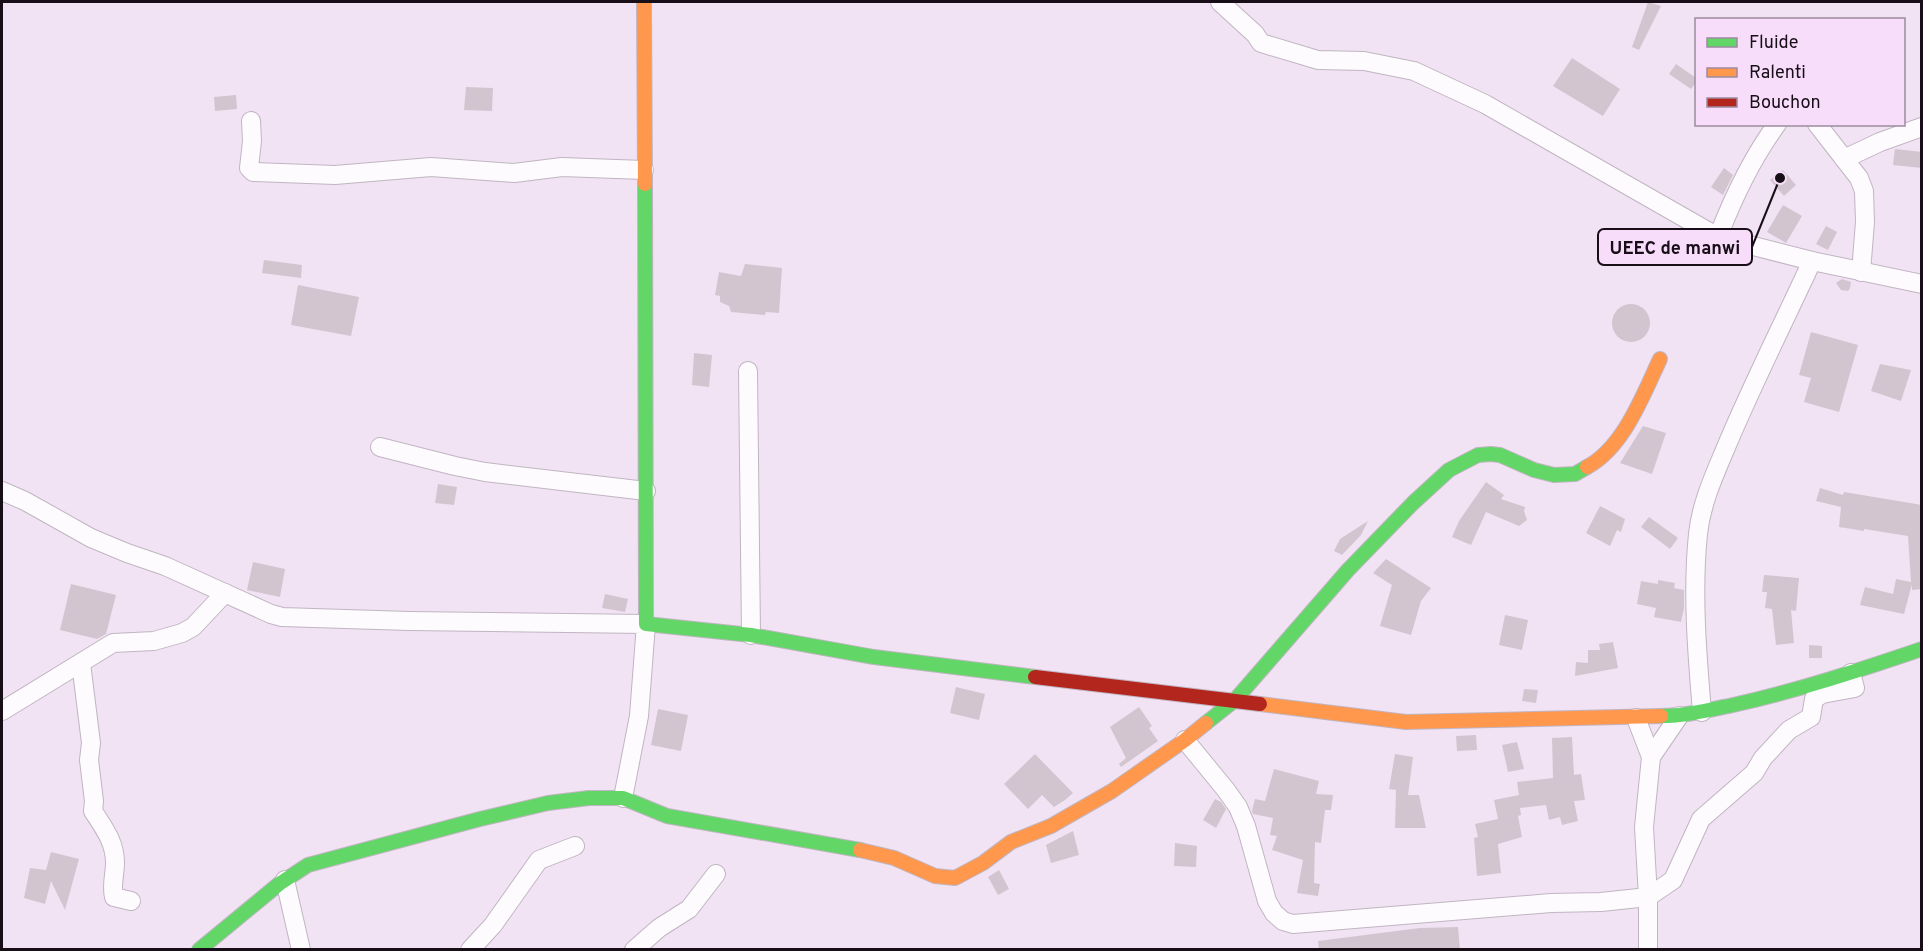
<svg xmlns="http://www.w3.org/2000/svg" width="1923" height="951" viewBox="0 0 1923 951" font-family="Overpass,sans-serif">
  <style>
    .building { fill: #d3c5cf }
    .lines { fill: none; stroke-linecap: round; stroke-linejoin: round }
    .street-casing { stroke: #c0b5c2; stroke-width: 20 }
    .fast-casing { stroke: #c0b5c2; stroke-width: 16 }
    .slow-casing { stroke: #c0b5c2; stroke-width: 16 }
    .jam-casing { stroke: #c0b5c2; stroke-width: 16 }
    .street { stroke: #fdfbfd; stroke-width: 18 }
    .fast { stroke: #63d668; stroke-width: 14 }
    .slow { stroke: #ff974d; stroke-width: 14 }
    .jam { stroke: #b3261e; stroke-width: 14 }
    .leader { fill: none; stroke: #170e18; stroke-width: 2 }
    .callout-dot { fill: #170e18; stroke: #f7ddf9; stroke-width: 2 }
    .callout { fill: #f7ddf9; stroke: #170e18; stroke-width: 2 }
    .callout-label { font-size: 18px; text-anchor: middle; font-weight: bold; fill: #170e18 }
  </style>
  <rect width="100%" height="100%" fill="#f1e3f3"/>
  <g class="building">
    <path d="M 1648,2 L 1661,6 L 1639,50 L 1632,47 Z"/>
    <path d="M 1572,58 L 1620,89 L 1603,116 L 1553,86 Z"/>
    <path d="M 1676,64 L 1696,78 L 1696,82 L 1691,89 L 1669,74 Z"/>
    <path d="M 466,87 L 493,88 L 492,111 L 464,110 Z"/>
    <path d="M 236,95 L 237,109 L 215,111 L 214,97 Z"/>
    <path d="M 1895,149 L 1922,152 L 1922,168 L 1893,165 Z"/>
    <path d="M 1724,168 L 1733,175 L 1723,195 L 1711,187 Z"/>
    <path d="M 1783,170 L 1796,185 L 1784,196 L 1770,180 Z"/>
    <path d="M 1783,205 L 1802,216 L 1786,243 L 1767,232 Z"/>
    <path d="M 1826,226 L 1837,232 L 1828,250 L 1816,244 Z"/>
    <path d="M 264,260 L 302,265 L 301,278 L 262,273 Z"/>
    <path d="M 745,264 L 782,268 L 779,313 L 766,312 L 765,315 L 731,312 L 729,306 L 720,302 L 720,296 L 715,295 L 719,272 L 741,276 Z"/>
    <path d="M 1842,279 L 1851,282 L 1850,288 L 1848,291 L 1841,290 L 1836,283 Z"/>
    <path d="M 298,285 L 359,297 L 351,336 L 291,325 Z"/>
    <circle cx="1631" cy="323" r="19"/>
    <path d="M 1811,332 L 1858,345 L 1839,412 L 1804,402 L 1811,378 L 1799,375 Z"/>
    <path d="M 694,353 L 712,355 L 709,387 L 692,385 Z"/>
    <path d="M 1880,364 L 1911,370 L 1901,401 L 1871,391 Z"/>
    <path d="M 1643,426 L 1666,433 L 1652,474 L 1620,463 Z"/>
    <path d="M 1486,482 L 1504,495 L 1501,499 L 1525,507 L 1524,511 L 1527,520 L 1519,526 L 1486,512 L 1471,545 L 1452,537 L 1459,521 Z"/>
    <path d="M 438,484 L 457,487 L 454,505 L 435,503 Z"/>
    <path d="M 1820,488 L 1843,495 L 1844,492 L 1922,505 L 1922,589 L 1912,590 L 1912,584 L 1904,614 L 1860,605 L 1865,587 L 1893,594 L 1896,579 L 1911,582 L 1908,536 L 1864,529 L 1864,531 L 1839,527 L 1841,507 L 1816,501 Z"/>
    <path d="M 1600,506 L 1625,519 L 1621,532 L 1617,530 L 1610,546 L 1586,533 Z"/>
    <path d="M 1649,517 L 1678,538 L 1670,549 L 1641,527 Z"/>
    <path d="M 1368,521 L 1361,535 L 1342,555 L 1334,551 L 1340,539 Z"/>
    <path d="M 1386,559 L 1431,588 L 1421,601 L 1411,635 L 1380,626 L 1392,585 L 1373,573 Z"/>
    <path d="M 253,562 L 285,569 L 280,597 L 247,590 Z"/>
    <path d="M 1764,575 L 1799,578 L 1796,611 L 1791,610 L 1794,643 L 1776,645 L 1772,609 L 1765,608 L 1767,592 L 1762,592 Z"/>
    <path d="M 1658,580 L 1675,583 L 1674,588 L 1684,590 L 1684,608 L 1681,622 L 1654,617 L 1656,608 L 1637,604 L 1641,581 L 1658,584 Z"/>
    <path d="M 71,584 L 116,595 L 106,634 L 97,639 L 60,630 Z"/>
    <path d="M 605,594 L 628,599 L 625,612 L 602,608 Z"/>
    <path d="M 1505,615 L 1528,620 L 1522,650 L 1499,645 Z"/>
    <path d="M 1613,642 L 1618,668 L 1575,676 L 1576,662 L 1588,663 L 1588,650 L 1600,650 L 1599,644 Z"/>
    <path d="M 1809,645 L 1822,646 L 1822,658 L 1809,658 Z"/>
    <path d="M 956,687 L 985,694 L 979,720 L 950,713 Z"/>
    <path d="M 1524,689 L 1538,690 L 1536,703 L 1522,701 Z"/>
    <path d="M 1139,707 L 1152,726 L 1149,728 L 1158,741 L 1121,767 L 1119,764 L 1126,758 L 1110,727 Z"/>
    <path d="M 658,709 L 688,715 L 681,751 L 651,745 Z"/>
    <path d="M 1476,735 L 1477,750 L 1457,751 L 1456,736 Z"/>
    <path d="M 1572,737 L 1574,775 L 1581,774 L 1585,800 L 1574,801 L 1578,821 L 1562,825 L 1560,817 L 1549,820 L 1546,805 L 1520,808 L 1521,815 L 1518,816 L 1522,837 L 1498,844 L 1501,873 L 1477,876 L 1474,838 L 1478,837 L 1475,824 L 1498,819 L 1494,800 L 1519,795 L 1517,782 L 1553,778 L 1552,738 Z"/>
    <path d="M 1517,742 L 1524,769 L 1508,772 L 1502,745 Z"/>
    <path d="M 1035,754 L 1073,793 L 1065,800 L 1054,807 L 1042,795 L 1028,809 L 1004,784 Z"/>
    <path d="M 1395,754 L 1413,757 L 1408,795 L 1419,795 L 1426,828 L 1395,828 L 1396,790 L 1389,789 Z"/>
    <path d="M 1274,769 L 1319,781 L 1316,794 L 1333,795 L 1331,810 L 1325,810 L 1321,843 L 1315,842 L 1314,883 L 1320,884 L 1318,896 L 1297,893 L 1303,860 L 1272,850 L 1277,836 L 1270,835 L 1273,818 L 1253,814 L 1252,811 L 1255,799 L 1265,801 Z"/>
    <path d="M 1215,799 L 1221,802 L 1226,809 L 1216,828 L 1203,820 Z"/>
    <path d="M 1073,831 L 1079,855 L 1051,863 L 1046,845 Z"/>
    <path d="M 1175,843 L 1197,846 L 1196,867 L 1174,866 Z"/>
    <path d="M 51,852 L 79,859 L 65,910 L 51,881 L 45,904 L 24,898 L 30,868 L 46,870 Z"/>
    <path d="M 999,870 L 1009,889 L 998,895 L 988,877 Z"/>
    <path d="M 1458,927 L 1460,950 L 1319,950 L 1318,941 L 1420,928 Z"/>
  </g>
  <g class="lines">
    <g class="street-casing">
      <g id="street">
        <path d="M 1220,2 L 1255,34 L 1261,43 L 1318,60 L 1364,61 L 1414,71 L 1485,104 L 1718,237 L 1812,261 L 1922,284"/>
        <path d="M 251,121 L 252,141 L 249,168 L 253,172 L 335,175 L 431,167 L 514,173 L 562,167 L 644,170"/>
        <path d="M 1817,124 L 1859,178 L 1864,191 L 1865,222 L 1861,272"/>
        <path d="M 1844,159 L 1880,142 L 1922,127"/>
        <path d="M 1718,237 C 1733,198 1752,158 1777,124"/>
        <path d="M 748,371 L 751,635"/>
        <path d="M 380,447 L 455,466 L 485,472 L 646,491"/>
        <path d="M 2,491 L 25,501 L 91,538 L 127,553 L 165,566 L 271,614 L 282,617 L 409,621 L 646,624 L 639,716 L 623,798"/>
        <path d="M 81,663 L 91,743 L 89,760 L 94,801 L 93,811 C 104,828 115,842 115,863 C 115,874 111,886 114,897 L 131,901"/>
        <path d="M 2,711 L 113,643 L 154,641 L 182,633 L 193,627 L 225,593"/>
        <path d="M 1702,712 C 1697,653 1692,592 1698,534 C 1701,505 1713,478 1724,452 C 1751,387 1783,324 1812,261"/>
        <path d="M 1636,718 L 1651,757 L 1644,827 L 1648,897 L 1648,950"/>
        <path d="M 1185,740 L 1226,790 L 1238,807 L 1246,826 L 1267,901 L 1274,913 L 1283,921 L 1293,924 L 1551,903 L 1601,902 L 1648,897 L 1673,880 L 1701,819 L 1754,773 L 1763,758 L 1789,730 L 1811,717 L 1814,699 L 1822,694 L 1855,688 L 1851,673"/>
        <path d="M 1651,757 L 1679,716"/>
        <path d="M 285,880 L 301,950"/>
        <path d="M 470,950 L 493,925 L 539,860 L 575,846"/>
        <path d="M 634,950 L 659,928 L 689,909 L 716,874"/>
      </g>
    </g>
    <g class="fast-casing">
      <g id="fast">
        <path d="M 645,184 L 646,624 L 751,635 L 874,657 L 1035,677"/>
        <path d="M 1661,716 C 1685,716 1709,710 1733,705 C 1797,691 1860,670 1922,649"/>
        <path d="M 1206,723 L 1235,700 L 1348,570 L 1413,503 L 1449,470 L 1478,455 L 1491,454 L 1500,455 L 1534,470 L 1554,475 L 1575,474 L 1587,467"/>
        <path d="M 199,950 L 279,884 L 308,865 L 480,819 L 548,803 L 589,798 L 623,798 L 667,816 L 860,850"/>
      </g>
    </g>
    <g class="slow-casing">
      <g id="slow">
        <path d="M 644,2 L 645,184"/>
        <path d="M 1587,467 C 1624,447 1643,395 1660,359"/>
        <path d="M 1260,704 L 1406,722 L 1661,716"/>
        <path d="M 860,850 L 894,858 L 935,876 L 955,878 L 983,863 L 1011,842 L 1051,826 L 1112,791 L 1185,740 L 1206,723"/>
      </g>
    </g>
    <g class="jam-casing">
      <path id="jam" d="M 1035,677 L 1260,704"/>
    </g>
    <use href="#street" class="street"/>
    <use href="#fast" class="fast"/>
    <use href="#slow" class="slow"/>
    <use href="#jam" class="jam"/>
  </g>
  <path class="leader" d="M1780 178L1752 247"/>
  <circle class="callout-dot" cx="1780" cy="178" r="6"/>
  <rect class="callout" x="1598" y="229" width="154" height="36" rx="6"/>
  <g class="callout-label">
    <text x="1675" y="254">UEEC de manwi</text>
  </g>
  <rect width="1923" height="951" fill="none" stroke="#170e18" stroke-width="6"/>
  <rect x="1695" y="18" width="210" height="108" fill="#f7ddf9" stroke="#9d8a9f" stroke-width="1.5"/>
  <rect x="1707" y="38" width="30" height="9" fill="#63d668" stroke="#9d8a9f" stroke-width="1.5"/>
  <text x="1749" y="48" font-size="18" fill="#170e18">Fluide</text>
  <rect x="1707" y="68" width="30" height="9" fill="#ff974d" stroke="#9d8a9f" stroke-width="1.5"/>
  <text x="1749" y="78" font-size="18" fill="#170e18">Ralenti</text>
  <rect x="1707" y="98" width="30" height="9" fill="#b3261e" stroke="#9d8a9f" stroke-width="1.5"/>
  <text x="1749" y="108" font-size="18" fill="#170e18">Bouchon</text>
</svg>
